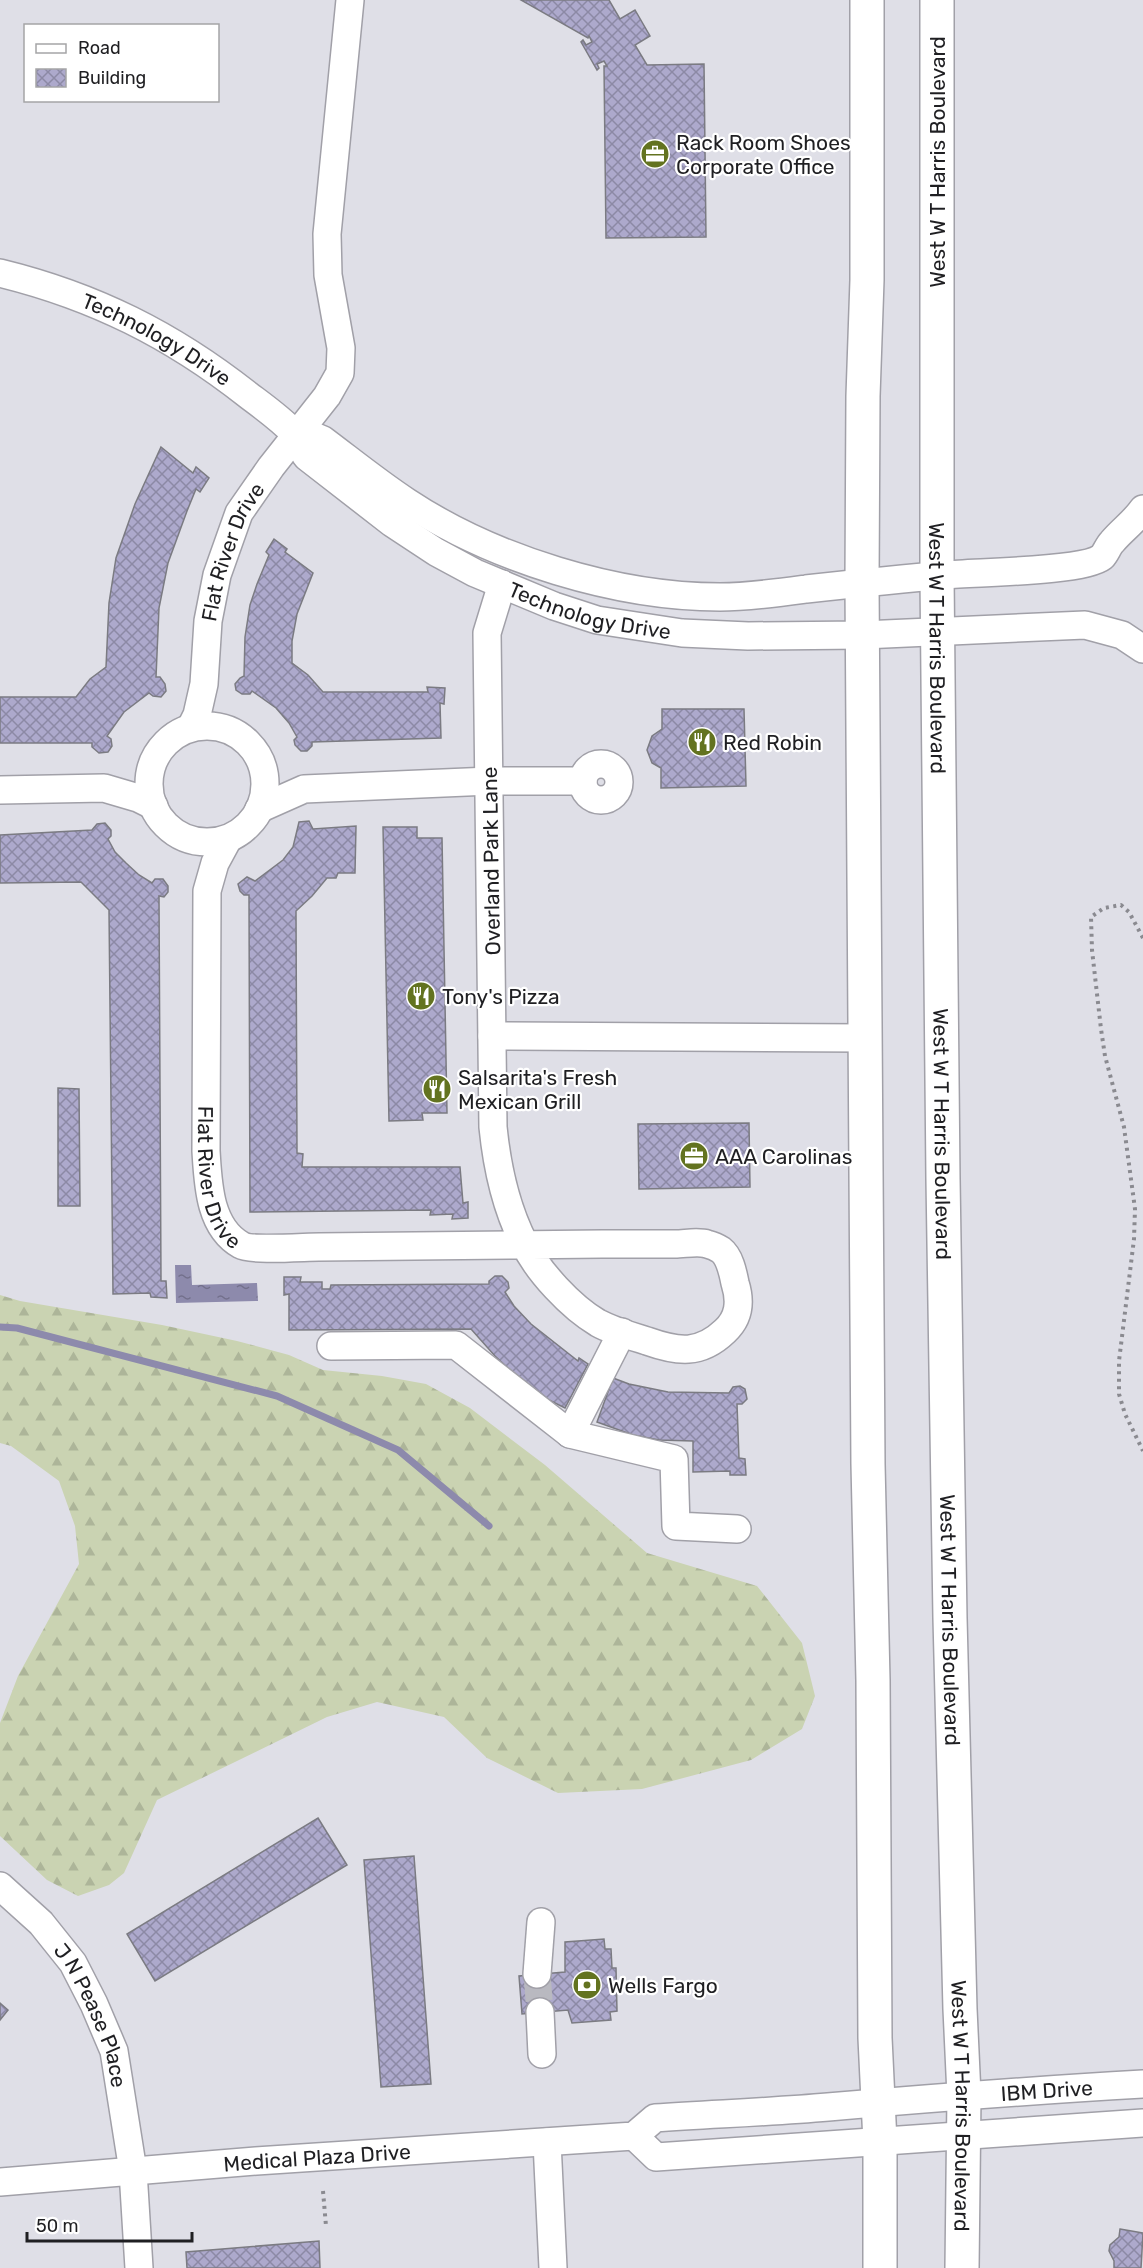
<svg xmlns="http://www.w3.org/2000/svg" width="1143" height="2268" viewBox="0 0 1143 2268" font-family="Rubik,sans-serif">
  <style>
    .forest { fill: url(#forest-firs) }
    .water { fill: url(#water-ripples) }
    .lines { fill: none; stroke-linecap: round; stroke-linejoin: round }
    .stream { stroke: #8d8aac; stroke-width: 7 }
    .building { fill: url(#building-cross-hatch); stroke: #7b7b82; stroke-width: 1.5 }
    .minor-tunnel { stroke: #b9b9c0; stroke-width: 27; stroke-dasharray: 27 14; stroke-linecap: butt }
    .minor-casing { stroke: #a1a0a8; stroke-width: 30 }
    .major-casing { stroke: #a1a0a8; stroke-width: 36 }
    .path { stroke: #8a8a90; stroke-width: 4; stroke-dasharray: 3 4.5; stroke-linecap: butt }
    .minor { stroke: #fff; stroke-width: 27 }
    .major { stroke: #fff; stroke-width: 33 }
    .labels { text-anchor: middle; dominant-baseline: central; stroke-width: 4.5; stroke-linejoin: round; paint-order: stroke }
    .poi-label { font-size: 21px; fill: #1f1f22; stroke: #fff; text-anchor: start }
    .street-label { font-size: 21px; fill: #1f1f22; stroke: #fff }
  </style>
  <defs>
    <pattern id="forest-firs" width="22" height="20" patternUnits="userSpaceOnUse" patternTransform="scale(1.5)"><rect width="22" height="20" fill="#cad3b2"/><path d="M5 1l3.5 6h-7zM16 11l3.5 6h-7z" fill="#adb599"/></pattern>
    <pattern id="water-ripples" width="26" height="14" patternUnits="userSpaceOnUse" patternTransform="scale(1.5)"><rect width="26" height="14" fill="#8d8aac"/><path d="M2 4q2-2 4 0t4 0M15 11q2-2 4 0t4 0" fill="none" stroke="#73708c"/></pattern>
    <pattern id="building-cross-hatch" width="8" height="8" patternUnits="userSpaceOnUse" patternTransform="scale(1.5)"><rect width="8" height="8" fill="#ada9cc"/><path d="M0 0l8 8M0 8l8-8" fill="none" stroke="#8c89a5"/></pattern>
  </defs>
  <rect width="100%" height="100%" fill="#dfdfe7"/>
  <path class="forest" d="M 0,1295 L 20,1301 L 162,1325 L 237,1341 L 289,1355 L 323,1370 L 382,1376 L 426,1384 L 470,1408 L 545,1465 L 647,1553 L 757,1586 L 802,1643 L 815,1696 L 802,1729 L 751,1760 L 642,1789 L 558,1793 L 487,1758 L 444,1717 L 377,1702 L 327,1717 L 157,1800 L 124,1873 L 109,1885 L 78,1896 L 47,1880 L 0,1836 L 0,1723 L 18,1676 L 79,1564 L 75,1526 L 59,1481 L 11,1446 L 0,1443 Z"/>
  <path class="water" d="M 175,1265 L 191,1265 L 192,1285 L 257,1283 L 258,1301 L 176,1303 Z"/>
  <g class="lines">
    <path class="stream" d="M 0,1327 L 17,1328 L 277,1396 L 398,1450 L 489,1526"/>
  </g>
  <g class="building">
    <path d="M 521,0 L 609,0 L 620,19 L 635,10 L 650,36 L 635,45 L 647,65 L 704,64 L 706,237 L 606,238 L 604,66 L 607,66 L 604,61 L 597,64 L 599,68 L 597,70 L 581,42 L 583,40 L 586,45 L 592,42 L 589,36 L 588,38 Z"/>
    <path d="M 161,447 L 193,473 L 196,467 L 209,478 L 200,492 L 196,489 L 187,511 L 168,563 L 159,608 L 156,677 L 160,677 L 165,684 L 166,691 L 161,697 L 153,696 L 149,693 L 124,712 L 107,736 L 111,739 L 112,746 L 108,752 L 99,753 L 92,747 L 92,743 L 0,743 L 0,697 L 76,697 L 90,679 L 106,667 L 109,603 L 116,558 L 135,504 Z"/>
    <path d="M 274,539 L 287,549 L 285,552 L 313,573 L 297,614 L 292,641 L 292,663 L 308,675 L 323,692 L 428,692 L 427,687 L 445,688 L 444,704 L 440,703 L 441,738 L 312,742 L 312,746 L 307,751 L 301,751 L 295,745 L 294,740 L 297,737 L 289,723 L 276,708 L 252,691 L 250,694 L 242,694 L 236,690 L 235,684 L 240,678 L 244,676 L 245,637 L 250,605 L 257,584 L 269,555 L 266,552 Z"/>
    <path d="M 662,709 L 744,709 L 746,786 L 661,788 L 661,768 L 652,763 L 647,750 L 652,736 L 662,729 Z"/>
    <path d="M 309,821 L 313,829 L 356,826 L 355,873 L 338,873 L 336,878 L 327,878 L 312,896 L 296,911 L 297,1153 L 303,1154 L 302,1167 L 460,1167 L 463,1203 L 468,1202 L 468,1218 L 452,1219 L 453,1214 L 430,1215 L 431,1210 L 250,1212 L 249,895 L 244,895 L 240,891 L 238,884 L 247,877 L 255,881 L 283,860 L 293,847 L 299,822 Z"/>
    <path d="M 105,823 L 111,830 L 111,836 L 108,839 L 115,852 L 126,863 L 139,875 L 152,883 L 155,879 L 163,879 L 168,886 L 168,892 L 164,897 L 159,896 L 161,1281 L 166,1281 L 167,1298 L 151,1297 L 150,1293 L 113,1294 L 109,910 L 81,882 L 0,883 L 0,835 L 92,830 L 97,824 Z"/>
    <path d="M 383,827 L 417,827 L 417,838 L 442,838 L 447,1113 L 422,1113 L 423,1120 L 389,1121 Z"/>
    <path d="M 58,1088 L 79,1089 L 80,1206 L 58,1206 Z"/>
    <path d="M 749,1123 L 750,1187 L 639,1189 L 638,1124 Z"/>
    <path d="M 495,1276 L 502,1276 L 508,1282 L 509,1288 L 505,1292 L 514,1306 L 531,1324 L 578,1361 L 579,1358 L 588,1364 L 565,1408 L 549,1400 L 509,1369 L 495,1356 L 471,1329 L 289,1330 L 289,1294 L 284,1295 L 284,1277 L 301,1277 L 300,1282 L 322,1282 L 322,1289 L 330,1289 L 331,1285 L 489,1284 L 489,1281 Z"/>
    <path d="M 613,1378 L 629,1384 L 668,1392 L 729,1393 L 733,1387 L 740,1386 L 745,1389 L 747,1399 L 742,1404 L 737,1404 L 739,1458 L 745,1459 L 746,1475 L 730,1475 L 730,1471 L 693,1472 L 693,1441 L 659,1440 L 633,1435 L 597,1422 Z"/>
    <path d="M 318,1818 L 347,1865 L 155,1981 L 127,1934 Z"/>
    <path d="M 414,1856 L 431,2084 L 381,2087 L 364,1860 Z"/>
    <path d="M 604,1939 L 605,1949 L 611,1949 L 612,1968 L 616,1968 L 617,2011 L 610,2012 L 611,2020 L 572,2023 L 568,2010 L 522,2014 L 519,1976 L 565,1972 L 565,1942 Z"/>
    <path d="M 0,2003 L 8,2010 L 0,2020 Z"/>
    <path d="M 1120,2229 L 1143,2233 L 1141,2268 L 1114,2268 L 1114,2261 L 1109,2251 L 1110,2245 L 1119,2237 Z"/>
    <path d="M 319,2241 L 320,2268 L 187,2268 L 186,2252 Z"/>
  </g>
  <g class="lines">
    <path class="minor-tunnel" d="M 537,1974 L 540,2012"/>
    <g class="minor-casing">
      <g id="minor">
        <path id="s1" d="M 0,273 C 94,296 172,335 248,395 C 264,407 281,419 294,433 C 300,440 301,450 307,457 L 392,523 L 436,552 L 475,573 L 554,606 L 597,620 L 682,633 L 748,636 L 863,635 L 1085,625 L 1122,635 L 1143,649"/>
        <path d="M 296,435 L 309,434 L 323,440 C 351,461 378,483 407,502 C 493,559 617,597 720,597 C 749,597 777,593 806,589 C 852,584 899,579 946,575 C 975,572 1083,572 1102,557 C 1106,553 1108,546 1112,542 C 1122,530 1134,522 1143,509"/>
        <circle cx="207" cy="784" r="58"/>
        <path id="s2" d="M 191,727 L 197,715 L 204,684 L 208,621 L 217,575 L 239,513 L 271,467 L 327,396 L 340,373 L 341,348 L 328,275 L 327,234 L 350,0"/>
        <circle cx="601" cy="782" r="18"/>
        <path d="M 0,790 L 104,788 L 138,798 L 154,806"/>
        <path d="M 259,809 L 304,789 L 490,781 L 583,781"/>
        <path id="s3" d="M 228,839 L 215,863 L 207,891 L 206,1151 C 208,1183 209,1227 241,1245 C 251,1251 304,1247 319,1247 C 413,1246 507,1245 602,1244 C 626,1244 651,1244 675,1244 C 685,1244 698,1241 707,1244 C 711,1245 718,1248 721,1250 C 730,1257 733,1273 735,1283 C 741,1302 739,1318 725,1331 C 700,1355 678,1352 647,1341 C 631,1336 613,1331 598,1323 C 571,1307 538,1272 524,1243 C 506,1208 497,1167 493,1127 L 487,633 L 502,584"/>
        <path d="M 492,1036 L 866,1038"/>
        <path d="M 622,1332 L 570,1434 L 674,1459 L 676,1526 L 737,1529"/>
        <path d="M 331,1346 L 456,1345 L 570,1434"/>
        <path id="s4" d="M 0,1886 L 41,1923 L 73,1963 L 94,2004 L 114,2051 L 133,2171 L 139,2268"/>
        <path d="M 537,1974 L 541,1922"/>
        <path d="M 540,2012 L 542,2054"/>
        <path d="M 634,2136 L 656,2157 L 1143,2123"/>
        <path d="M 547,2142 L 553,2268"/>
        <path id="s5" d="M 0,2182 L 256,2161 L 634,2136 L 655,2118 C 713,2114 771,2112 828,2107 C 933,2098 1038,2090 1143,2084"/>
      </g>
    </g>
    <g class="major-casing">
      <g id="major">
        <path d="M 867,0 L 867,280 L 863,396 L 862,583 L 868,1464 L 873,1680 L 875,2038 L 880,2142 L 880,2268"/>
        <path id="s6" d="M 937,0 L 937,576 L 943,1179 L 950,1618 L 960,2009 L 964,2095 L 962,2268"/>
      </g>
    </g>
    <g class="path">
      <path d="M 1143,938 L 1129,912 L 1121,905 L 1104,908 L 1091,917 L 1092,950 L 1101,1029 L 1105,1056 L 1124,1127 L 1135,1209 L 1134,1239 L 1119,1361 L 1119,1394 L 1125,1414 L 1143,1451"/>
      <path d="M 323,2191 L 326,2226"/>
    </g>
    <use href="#minor" class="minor"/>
    <use href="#major" class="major"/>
  </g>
  <defs>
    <g id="office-disc" transform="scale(1.5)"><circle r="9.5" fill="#637320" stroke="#fff"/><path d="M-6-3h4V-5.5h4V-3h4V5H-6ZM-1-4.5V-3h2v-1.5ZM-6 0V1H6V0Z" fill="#fff"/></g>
    <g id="restaurant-disc" transform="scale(1.5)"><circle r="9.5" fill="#637320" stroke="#fff"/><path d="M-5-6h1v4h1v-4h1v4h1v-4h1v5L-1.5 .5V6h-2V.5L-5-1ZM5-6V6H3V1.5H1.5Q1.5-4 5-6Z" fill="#fff"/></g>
    <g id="bank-disc" transform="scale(1.5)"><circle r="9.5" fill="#637320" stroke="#fff"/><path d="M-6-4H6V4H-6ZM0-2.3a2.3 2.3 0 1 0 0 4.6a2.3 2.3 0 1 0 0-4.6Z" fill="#fff"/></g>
  </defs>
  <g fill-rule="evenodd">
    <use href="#office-disc" x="655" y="154"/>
    <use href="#restaurant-disc" x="702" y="742"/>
    <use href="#restaurant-disc" x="421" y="996"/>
    <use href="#restaurant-disc" x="437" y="1089"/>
    <use href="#office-disc" x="694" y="1156"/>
    <use href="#bank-disc" x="587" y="1985"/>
  </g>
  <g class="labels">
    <g class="poi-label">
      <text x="676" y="142">Rack Room Shoes<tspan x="676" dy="24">Corporate Office</tspan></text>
      <text x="723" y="742">Red Robin</text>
      <text x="442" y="996">Tony's Pizza</text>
      <text x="458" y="1077">Salsarita's Fresh<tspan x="458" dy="24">Mexican Grill</tspan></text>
      <text x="715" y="1156">AAA Carolinas</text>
      <text x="608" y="1985">Wells Fargo</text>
    </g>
    <g class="street-label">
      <text transform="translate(937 162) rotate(-90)">West W T Harris Boulevard</text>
      <text stroke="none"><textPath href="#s1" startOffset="171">Technology Drive</textPath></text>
      <text stroke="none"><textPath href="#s2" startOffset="182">Flat River Drive</textPath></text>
      <text stroke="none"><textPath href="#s1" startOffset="692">Technology Drive</textPath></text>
      <text stroke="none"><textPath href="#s6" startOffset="648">West W T Harris Boulevard</textPath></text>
      <text transform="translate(491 861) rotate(-91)">Overland Park Lane</text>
      <text stroke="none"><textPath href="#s6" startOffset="1134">West W T Harris Boulevard</textPath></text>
      <text stroke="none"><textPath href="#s3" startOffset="345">Flat River Drive</textPath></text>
      <text stroke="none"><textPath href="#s6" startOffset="1620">West W T Harris Boulevard</textPath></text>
      <text stroke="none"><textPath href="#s4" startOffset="162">J N Pease Place</textPath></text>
      <text stroke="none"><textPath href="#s5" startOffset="1056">IBM Drive</textPath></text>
      <text stroke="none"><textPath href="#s6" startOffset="2106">West W T Harris Boulevard</textPath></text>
      <text stroke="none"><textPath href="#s5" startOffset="318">Medical Plaza Drive</textPath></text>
    </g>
  </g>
  <rect x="24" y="24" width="195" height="78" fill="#ffffff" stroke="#a5a5a7" stroke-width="1.5"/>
  <rect x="36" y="44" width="30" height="9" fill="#ffffff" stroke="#a5a5a7" stroke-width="1.5"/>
  <text x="78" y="54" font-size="18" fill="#1f1f22">Road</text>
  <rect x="36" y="69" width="30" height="18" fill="url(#building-cross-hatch)" stroke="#a5a5a7" stroke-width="1.5"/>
  <text x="78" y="84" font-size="18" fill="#1f1f22">Building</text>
  <path d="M27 2232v9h165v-9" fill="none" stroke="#1f1f22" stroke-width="3"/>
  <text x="36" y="2232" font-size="18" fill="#1f1f22" stroke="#ffffff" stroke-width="4.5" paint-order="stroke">50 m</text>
</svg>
